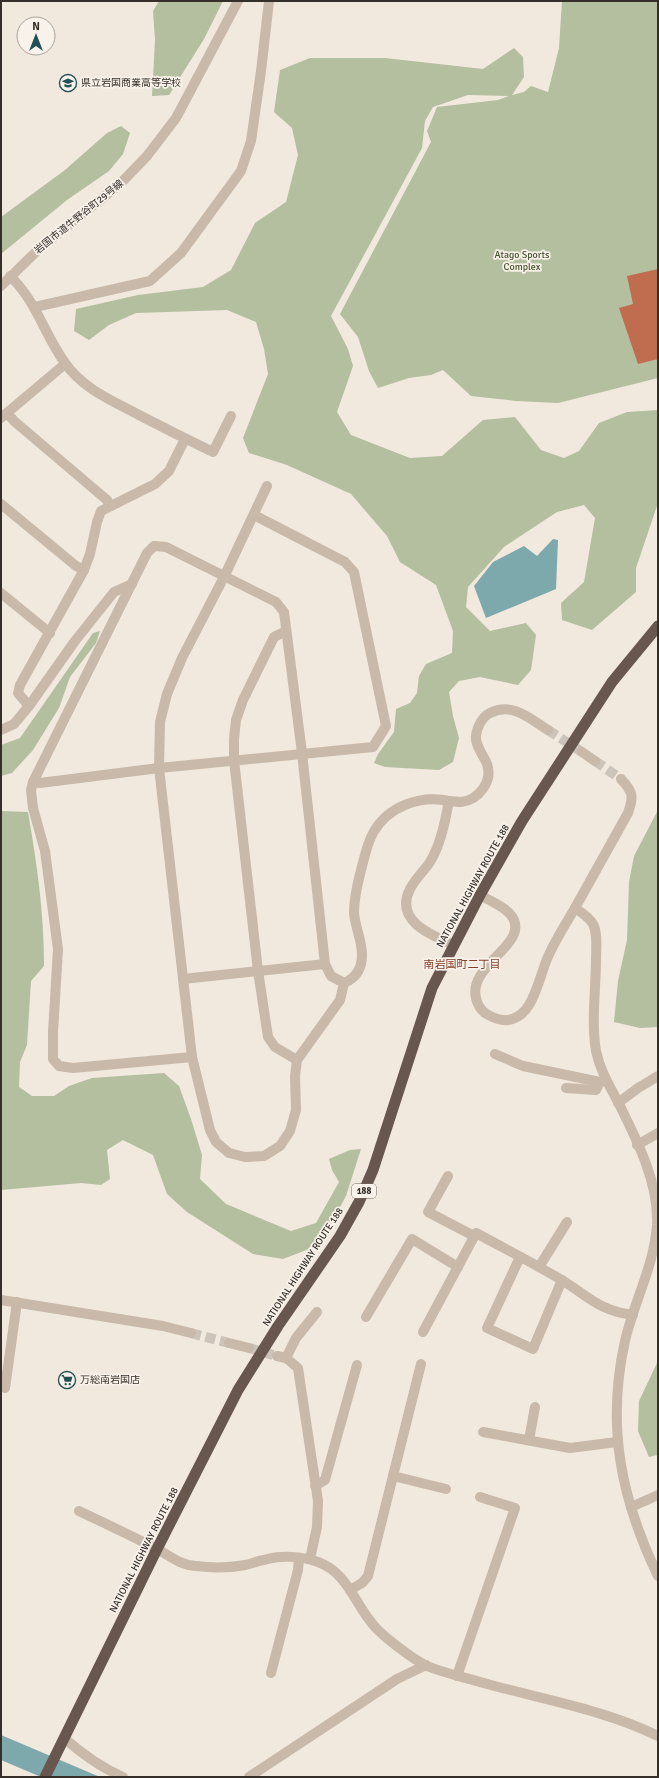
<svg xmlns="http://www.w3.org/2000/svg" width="659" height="1778" viewBox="0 0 659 1778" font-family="Signika,'Noto Sans JP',sans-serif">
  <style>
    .green { fill: #b3bf9e }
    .water { fill: #7ea9ac }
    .building { fill: #bf6d4e }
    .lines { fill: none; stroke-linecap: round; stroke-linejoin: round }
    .minor-tunnel { stroke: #ccc3ba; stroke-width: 10; stroke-dasharray: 10 5; stroke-linecap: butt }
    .minor { stroke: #c8b9aa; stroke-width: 10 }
    .tertiary { stroke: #c8b9aa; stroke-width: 10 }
    .trunk { stroke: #67574e; stroke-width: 11 }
    .labels { text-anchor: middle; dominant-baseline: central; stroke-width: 3.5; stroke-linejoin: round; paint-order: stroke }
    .shield { fill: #f9f2ea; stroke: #706963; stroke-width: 1 }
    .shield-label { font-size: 9px; font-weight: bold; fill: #362e29 }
    .poi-label { font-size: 10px; fill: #362e29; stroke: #f9f2ea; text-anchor: start }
    .street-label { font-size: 10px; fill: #362e29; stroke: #f9f2ea }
    .park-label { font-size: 10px; fill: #44532e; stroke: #f9f2ea }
    .neighbourhood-label { font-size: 11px; fill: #813f27; stroke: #f9f2ea }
  </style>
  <rect width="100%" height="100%" fill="#f1e8de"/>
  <g class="green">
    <path d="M 159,1 L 223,1 L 204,39 L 169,95 L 152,96 L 155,40 L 153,11 Z"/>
    <path d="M 562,1 L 658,1 L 658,378 L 558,403 L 516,401 L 471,396 L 443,370 L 431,375 L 409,378 L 378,388 L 369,371 L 358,337 L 340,314 L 431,142 L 427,131 L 437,107 L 498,100 L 509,96 L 468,95 L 433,107 L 425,121 L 422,148 L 331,316 L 348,349 L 353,366 L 337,412 L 351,435 L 410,458 L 442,456 L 483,420 L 515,417 L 541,450 L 564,458 L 579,451 L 599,423 L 627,412 L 658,410 L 658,503 L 636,568 L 636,592 L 592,630 L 562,620 L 561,603 L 584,582 L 595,518 L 584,505 L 557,512 L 504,547 L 468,587 L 466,607 L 490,631 L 526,623 L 536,635 L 531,670 L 518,685 L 480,677 L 459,681 L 449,692 L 453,716 L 459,738 L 453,762 L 439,770 L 385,767 L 374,763 L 378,754 L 394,732 L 396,709 L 410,703 L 417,693 L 419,676 L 426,664 L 452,653 L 453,631 L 436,585 L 400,562 L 387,536 L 351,494 L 287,465 L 249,453 L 243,438 L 268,374 L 264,349 L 256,322 L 227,310 L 136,313 L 109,325 L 89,340 L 74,331 L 76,309 L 138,295 L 203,287 L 231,270 L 255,223 L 286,202 L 298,155 L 292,128 L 274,112 L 280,70 L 310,58 L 385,58 L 483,69 L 514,48 L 523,57 L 524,77 L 512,95 L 524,92 L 531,86 L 548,92 L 559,48 Z"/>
    <path d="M 121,126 L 130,133 L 123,154 L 109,171 L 67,200 L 1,254 L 1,217 L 65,170 L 107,133 Z"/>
    <path d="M 100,631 L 96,643 L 70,677 L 59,708 L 33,750 L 12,773 L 1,776 L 1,745 L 20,738 L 93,633 Z"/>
    <path d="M 658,810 L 658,1027 L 640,1028 L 614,1022 L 618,981 L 627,940 L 629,882 L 634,856 Z"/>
    <path d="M 1,811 L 28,812 C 37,865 44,911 44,966 L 31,981 L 27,1045 L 20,1062 L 19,1087 L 32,1096 L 54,1096 L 69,1086 L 92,1078 L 164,1073 L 179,1086 L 191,1119 L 202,1155 L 200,1179 L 226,1204 L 291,1231 L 316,1223 L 339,1182 L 332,1170 L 329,1159 L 350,1150 L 361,1149 L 346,1196 L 331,1224 L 309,1249 L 283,1259 L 253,1254 L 187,1212 L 167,1194 L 153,1155 L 123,1140 L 107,1150 L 110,1179 L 101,1185 L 81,1183 L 1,1190 Z"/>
    <path d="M 658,1361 L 657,1455 L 649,1457 L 638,1431 L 639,1401 Z"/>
  </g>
  <g class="water">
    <path d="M 553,539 L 558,540 L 556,589 L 486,618 L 474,586 L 493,562 L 524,546 L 537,556 Z"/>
    <path d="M 1,1735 L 100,1777 L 41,1777 L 1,1760 Z"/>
  </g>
  <path class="building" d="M 658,269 L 658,359 L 638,364 L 619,308 L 633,304 L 627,276 Z"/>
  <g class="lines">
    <g class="minor-tunnel">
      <path d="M 548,730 L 582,752"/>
      <path d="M 595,761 L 621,779"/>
      <path d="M 191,1333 L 229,1343"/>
      <path d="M 249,1348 L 277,1356"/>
    </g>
    <g class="minor">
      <path d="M 10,276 C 37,302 44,334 65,363 C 83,389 113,401 139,415 C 164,428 188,440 213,452 L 231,416"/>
      <path d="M 35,307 L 150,281 L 181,253 L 241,171 L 251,141 L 261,71 L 269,1"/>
      <path d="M 7,413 L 14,421 L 107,500 L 110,506"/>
      <path d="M 1,418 L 65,364"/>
      <path d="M 267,486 L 224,577 L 182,658 L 167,694 L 160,722 L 159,768 L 192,1057 L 210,1130 L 216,1142 L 229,1153 L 245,1157 L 264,1156 L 280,1146 L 290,1131 L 296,1110 L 295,1076 L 297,1060 L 340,1000 L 344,983"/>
      <path d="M 1,504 L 76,566 L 84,570"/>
      <path d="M 1,593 L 50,633"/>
      <path d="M 286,631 L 274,637 L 243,700 L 236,720 L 234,739 L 234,760 L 258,971 L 268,1037 L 275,1047 L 297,1060"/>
      <path d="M 29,706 L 18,693 L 20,685 L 84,570 L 90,554 L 97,522 L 101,511 L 155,484 L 169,471 L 185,439"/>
      <path d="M 1,730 L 14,724 L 29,706 L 75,641 L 114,592 L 132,584"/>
      <path d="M 582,752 L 595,761"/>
      <path d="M 621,779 C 633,792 634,796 628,813 L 575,908 C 582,913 589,917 593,924 C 598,934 596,949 596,959 C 596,989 591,1021 596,1051 C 600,1070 609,1085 618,1102 C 637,1140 659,1183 657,1225 C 654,1266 634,1302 625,1341 C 606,1426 621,1499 658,1576"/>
      <path d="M 33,782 L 40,783 L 159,768 L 373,747 L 386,726 L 354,572 L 345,562 L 254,515"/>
      <path d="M 449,801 C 453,801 457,802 461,802 C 479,800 493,781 487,764 C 483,754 475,746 476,736 C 477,727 482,717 490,713 C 513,702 529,718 548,730"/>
      <path d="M 480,895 C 490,901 509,908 514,920 C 525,946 468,966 476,998 C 477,1003 480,1009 485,1013 C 492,1017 499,1021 508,1020 C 517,1019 525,1012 529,1005 C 537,992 541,974 547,959 C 554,942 565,925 575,908"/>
      <path d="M 183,979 L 325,964"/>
      <path d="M 495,1054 L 523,1066 L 600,1082 L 606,1080"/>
      <path d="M 192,1057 L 73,1068 L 59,1066 L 53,1059 L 53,1032 L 58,949 L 45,851 L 33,808 L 31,790 L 33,782 L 147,553 L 154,546 L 166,547 L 276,602 L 284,612 L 302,753 L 325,964 L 331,976 L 344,983 C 356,978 362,968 362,955 C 362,940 355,927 354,913 C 354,900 357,886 360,874 C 364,860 366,846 373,833 C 388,806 420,795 449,801 C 445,821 441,844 430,862 C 424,871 415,879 410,889 C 394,921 431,935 454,945"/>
      <path d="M 566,1088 L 596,1090 L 600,1082"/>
      <path d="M 618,1103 L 638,1088 L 658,1076"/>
      <path d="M 637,1145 L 658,1133"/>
      <path d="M 448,1176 L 428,1212 L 474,1236"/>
      <path d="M 520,1257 L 487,1328 L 533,1349 L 562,1280"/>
      <path d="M 539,1267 L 567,1222"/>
      <path d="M 1,1300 L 163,1326 L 191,1333"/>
      <path d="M 366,1317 L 412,1239 L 458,1267"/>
      <path d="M 423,1332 L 476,1233 C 504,1248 533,1263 560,1279 C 587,1295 599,1311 633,1315"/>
      <path d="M 229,1343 L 249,1348"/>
      <path d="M 277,1356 L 286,1358 L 298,1368 L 318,1501 L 317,1527 L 310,1559"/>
      <path d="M 286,1358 L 296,1338 L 317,1312"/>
      <path d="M 5,1388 L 17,1302"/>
      <path d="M 483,1432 L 570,1448 L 617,1442"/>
      <path d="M 529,1440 L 535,1407"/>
      <path d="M 393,1476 L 446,1489"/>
      <path d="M 315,1486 L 325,1480 L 357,1365"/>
      <path d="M 631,1507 L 658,1495"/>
      <path d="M 350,1590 L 362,1583 L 368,1576 L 421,1364"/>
      <path d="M 271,1673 L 298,1570 L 299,1558"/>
      <path d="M 457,1676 L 515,1508 L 480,1497"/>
      <path d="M 64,1738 C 81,1753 102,1768 123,1777"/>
      <path d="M 249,1777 L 397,1679 L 426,1665"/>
    </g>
    <g class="tertiary">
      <path d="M 1,286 L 41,247 L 120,184 L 147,156 L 176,118 L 238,1"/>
      <path d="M 79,1511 C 104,1523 130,1535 155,1548 C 169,1555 179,1565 196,1566 C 212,1568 229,1568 245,1565 C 251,1564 257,1561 264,1560 C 280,1555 302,1556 318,1562 C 346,1572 354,1601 371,1622 C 379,1634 414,1660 427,1666 C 444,1673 463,1677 480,1682 C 540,1699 603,1709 658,1736"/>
    </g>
    <path class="trunk" d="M 45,1777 L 157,1549 L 238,1390 L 278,1326 L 340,1236 L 359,1202 L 373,1170 L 432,988 L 480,895 L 522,821 L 612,682 L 658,626"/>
  </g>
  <defs>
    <g id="school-ring" transform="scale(0.9)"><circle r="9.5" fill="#f9f2ea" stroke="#215055" stroke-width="1.5"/><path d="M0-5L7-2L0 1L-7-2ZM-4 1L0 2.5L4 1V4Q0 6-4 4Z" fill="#215055"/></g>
    <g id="supermarket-ring" transform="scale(0.9)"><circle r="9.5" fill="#f9f2ea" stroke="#215055" stroke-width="1.5"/><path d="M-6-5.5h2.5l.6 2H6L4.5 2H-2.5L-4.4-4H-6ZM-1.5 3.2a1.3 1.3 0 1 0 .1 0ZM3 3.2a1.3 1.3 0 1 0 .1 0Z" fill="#215055"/></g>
  </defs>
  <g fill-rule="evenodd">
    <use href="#school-ring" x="68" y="83"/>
    <use href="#supermarket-ring" x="67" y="1380"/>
  </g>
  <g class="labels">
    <rect class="shield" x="352" y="1184" width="24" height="14" rx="3"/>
    <g class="shield-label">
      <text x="364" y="1191">188</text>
    </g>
    <g class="poi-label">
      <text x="81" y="83">県立岩国商業高等学校</text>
      <text x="80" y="1380">万総南岩国店</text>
    </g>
    <g class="street-label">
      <text transform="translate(79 217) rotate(-39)">岩国市道牛野谷町29号線</text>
      <text transform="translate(473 886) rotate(-61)">NATIONAL HIGHWAY ROUTE 188</text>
      <text transform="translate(303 1267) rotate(-57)">NATIONAL HIGHWAY ROUTE 188</text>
      <text transform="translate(144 1550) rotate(-63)">NATIONAL HIGHWAY ROUTE 188</text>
    </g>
    <g class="park-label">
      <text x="522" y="255">Atago Sports<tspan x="522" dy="12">Complex</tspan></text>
    </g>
    <g class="neighbourhood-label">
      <text x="462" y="964">南岩国町二丁目</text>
    </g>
  </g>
  <rect width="659" height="1778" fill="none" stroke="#362e29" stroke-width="4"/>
  <g transform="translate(36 36)"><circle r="19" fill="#f9f2ea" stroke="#aba49d"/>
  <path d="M0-3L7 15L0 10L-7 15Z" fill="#215055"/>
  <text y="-6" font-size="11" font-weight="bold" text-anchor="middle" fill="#362e29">N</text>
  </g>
</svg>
